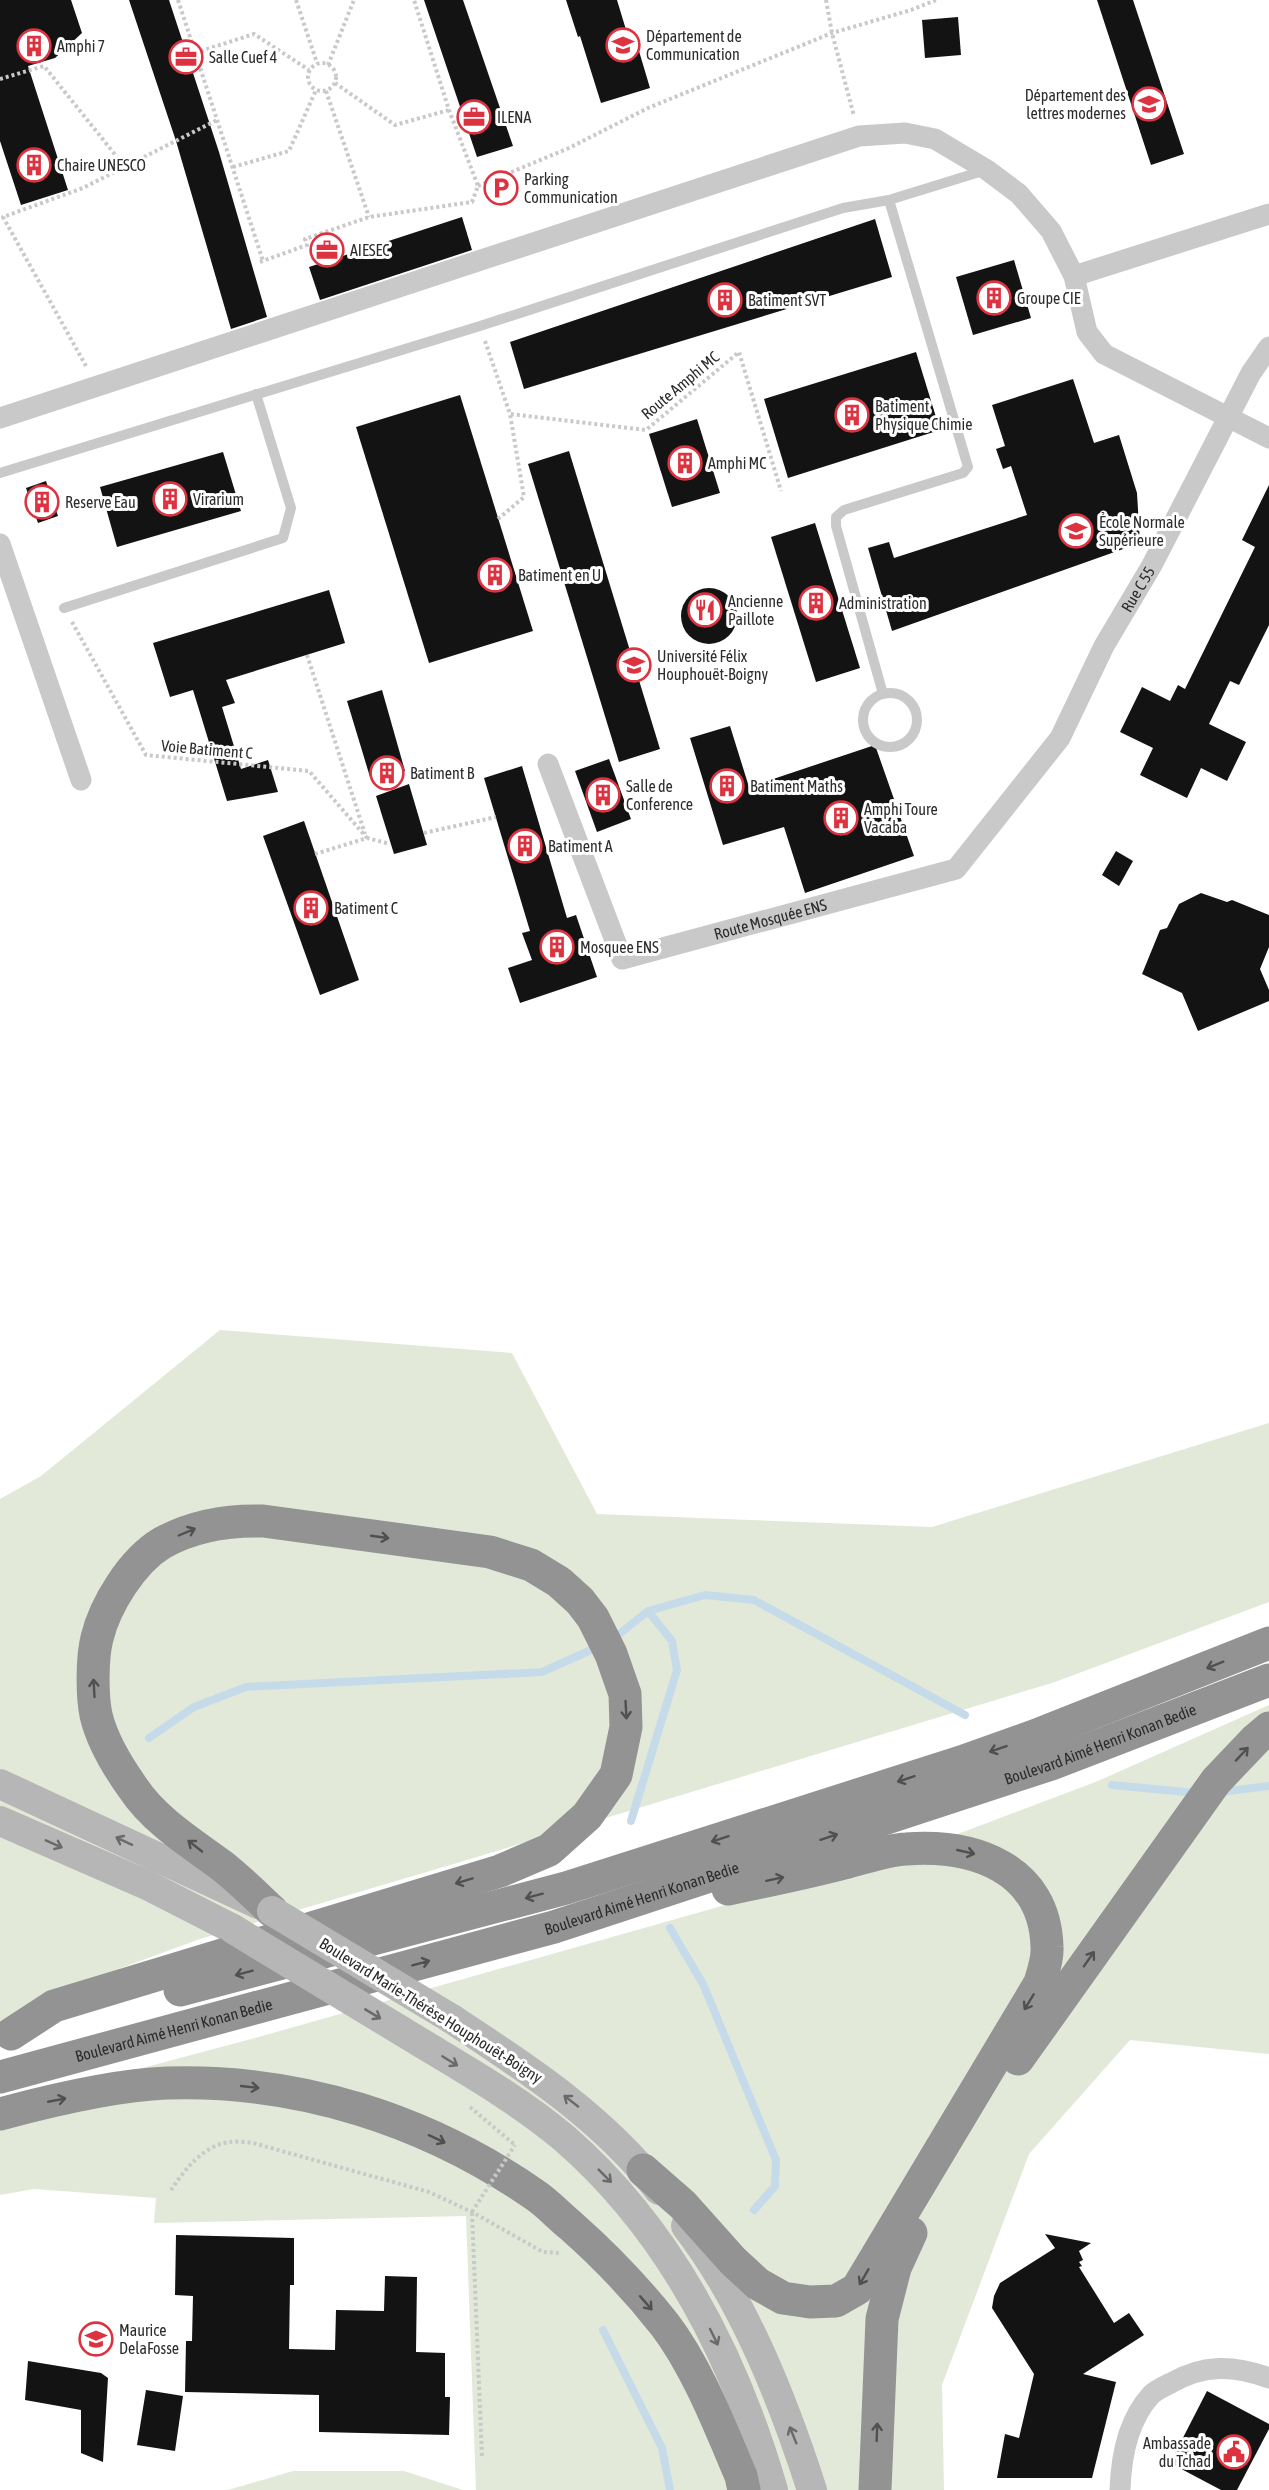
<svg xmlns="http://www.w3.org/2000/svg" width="1269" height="2490" viewBox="0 0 1269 2490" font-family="'Asap Condensed',sans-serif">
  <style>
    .green { fill: #e2e9d9 }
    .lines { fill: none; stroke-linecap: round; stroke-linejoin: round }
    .stream { stroke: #c6dbe9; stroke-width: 8 }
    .building { fill: #131313 }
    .path { stroke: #c9c9c9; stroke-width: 4; stroke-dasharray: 3 3; stroke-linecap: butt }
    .lane { stroke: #c9c9c9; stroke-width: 10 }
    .street { stroke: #c9c9c9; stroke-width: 21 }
    .secondary { stroke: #b6b6b6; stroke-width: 30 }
    .highway { stroke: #939393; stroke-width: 33 }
    .path-bridge { stroke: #c9c9c9; stroke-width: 4; stroke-dasharray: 3 3; stroke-linecap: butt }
    .secondary-bridge { stroke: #b6b6b6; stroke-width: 30 }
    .oneway { stroke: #505050 }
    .oneway2 { stroke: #6a6a6a }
    .labels { text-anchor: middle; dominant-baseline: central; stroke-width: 6; stroke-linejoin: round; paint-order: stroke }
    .poi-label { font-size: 16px; fill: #2c2c2c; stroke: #fff; text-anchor: start }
    .street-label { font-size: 16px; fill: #2c2c2c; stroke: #fff }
  </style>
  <rect width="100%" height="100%" fill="#fff"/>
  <g class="green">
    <path d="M 220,1330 L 512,1353 L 597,1514 L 932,1527 L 1269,1423 L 1269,1602 L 1055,1682 L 457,1863 L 200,1939 L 39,1998 L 0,2023 L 0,1499 L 41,1476 Z"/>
    <path d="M 1269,1705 L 1269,2054 L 1130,2040 L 1029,2154 L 942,2385 L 944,2490 L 476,2490 L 466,2216 L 154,2223 L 156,2198 L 34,2189 L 0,2195 L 0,2106 L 255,2038 L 902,1855 L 1098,1781 Z"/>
    <path d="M 293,2471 L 404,2471 L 463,2490 L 228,2490 Z"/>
  </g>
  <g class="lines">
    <g class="stream">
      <path d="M 613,1639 L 648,1611 L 705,1595 L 754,1600 L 965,1715"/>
      <path d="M 149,1738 L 194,1707 L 246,1687 L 542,1672 L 591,1650"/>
      <path d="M 1112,1785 L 1196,1793"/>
      <path d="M 1220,1792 L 1269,1786"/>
      <path d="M 631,1821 L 677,1670 L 672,1641 L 648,1611"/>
      <path d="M 670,1928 L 703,1984 L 776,2160 L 775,2186 L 754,2210"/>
      <path d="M 603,2330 L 662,2448 L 670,2490"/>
    </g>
  </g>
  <g class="building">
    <path d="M 0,0 L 71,0 L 82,33 L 55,58 L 28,66 L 68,190 L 21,205 L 0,141 Z"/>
    <path d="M 129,0 L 169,0 L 219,152 L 267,317 L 231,329 L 176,141 Z"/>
    <path d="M 424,0 L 463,0 L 513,146 L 477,157 Z"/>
    <path d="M 566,0 L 617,0 L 627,33 L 633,31 L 650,88 L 601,103 L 580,36 L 578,37 Z"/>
    <path d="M 1097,0 L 1133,0 L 1184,154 L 1151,165 Z"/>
    <path d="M 958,17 L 961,55 L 925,58 L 922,20 Z"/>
    <path d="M 462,217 L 472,250 L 320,300 L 309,267 Z"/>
    <path d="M 875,219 L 892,277 L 524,389 L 510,342 Z"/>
    <path d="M 1014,260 L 1031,318 L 973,335 L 956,277 Z"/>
    <path d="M 916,352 L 940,430 L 788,478 L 764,399 Z"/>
    <path d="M 1073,379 L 1094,443 L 1119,435 L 1137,493 L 1140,543 L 892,631 L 868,548 L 889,542 L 894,558 L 1027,515 L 1011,466 L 1003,469 L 996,449 L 1005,446 L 992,405 Z"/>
    <path d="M 460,395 L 533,631 L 429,663 L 356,427 Z"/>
    <path d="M 697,419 L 720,493 L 672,507 L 649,434 Z"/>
    <path d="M 569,451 L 660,749 L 619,762 L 528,464 Z"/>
    <path d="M 223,452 L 241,511 L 117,547 L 100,487 Z"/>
    <path d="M 46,481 L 58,516 L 38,523 L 26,488 Z"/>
    <path d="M 1269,485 L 1269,625 L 1239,685 L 1230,681 L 1209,724 L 1246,742 L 1227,781 L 1201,768 L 1187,798 L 1140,775 L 1153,748 L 1120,732 L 1142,687 L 1170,701 L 1178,685 L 1185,689 L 1255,547 L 1242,540 Z"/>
    <path d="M 815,523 L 860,668 L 816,682 L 771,537 Z"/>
    <circle cx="709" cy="616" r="28"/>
    <path d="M 329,590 L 345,643 L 226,680 L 235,703 L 222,707 L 241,769 L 268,760 L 278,792 L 227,801 L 193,690 L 170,697 L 153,643 Z"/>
    <path d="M 382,690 L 405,771 L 370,777 L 347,701 Z"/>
    <path d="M 730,726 L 749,787 L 875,745 L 914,856 L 805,893 L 784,827 L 723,845 L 690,738 Z"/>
    <path d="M 609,759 L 631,819 L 597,832 L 575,771 Z"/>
    <path d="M 522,766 L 567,918 L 576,915 L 597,977 L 520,1003 L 508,968 L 532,960 L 522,933 L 530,931 L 484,778 Z"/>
    <path d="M 409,784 L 427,845 L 394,854 L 376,796 Z"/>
    <path d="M 304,821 L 359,980 L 320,995 L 263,836 Z"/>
    <path d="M 1116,851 L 1133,861 L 1119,886 L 1102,875 Z"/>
    <path d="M 1201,893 L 1227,902 L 1232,900 L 1269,915 L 1269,947 L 1260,969 L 1269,990 L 1269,1001 L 1198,1031 L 1182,993 L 1142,974 L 1160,930 L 1167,928 L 1179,904 Z"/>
    <path d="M 1045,2234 L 1091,2243 L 1079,2251 L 1083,2260 L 1079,2262 L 1082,2266 L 1079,2267 L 1114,2323 L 1129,2313 L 1144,2335 L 1083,2374 L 1116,2382 L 1092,2478 L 997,2478 L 1005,2434 L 1019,2438 L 1034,2374 L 992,2308 L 994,2296 L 1000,2283 L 1055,2248 Z"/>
    <path d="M 176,2235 L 294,2238 L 294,2285 L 290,2285 L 289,2349 L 335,2350 L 336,2310 L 384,2311 L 385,2276 L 417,2277 L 416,2352 L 445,2353 L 445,2397 L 450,2397 L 449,2435 L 319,2432 L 319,2395 L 185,2392 L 186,2341 L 192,2341 L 193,2296 L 175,2295 Z"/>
    <path d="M 28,2361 L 101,2373 L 108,2378 L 103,2462 L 81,2453 L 81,2410 L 25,2400 Z"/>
    <path d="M 146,2390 L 183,2396 L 175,2451 L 137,2445 Z"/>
    <path d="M 1207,2391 L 1269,2424 L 1269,2429 L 1237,2490 L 1221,2490 L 1170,2463 Z"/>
  </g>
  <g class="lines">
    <g class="path">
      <path d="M 178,0 L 263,261"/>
      <path d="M 296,0 L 317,63"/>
      <path d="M 826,0 L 832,33 L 854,116"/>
      <path d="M 195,53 L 254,34 L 309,70"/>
      <circle cx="322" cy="77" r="14"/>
      <path d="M 328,65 L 354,0"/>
      <path d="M 0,79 L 44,66 L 125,167"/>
      <path d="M 335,83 L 395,125 L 449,110"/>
      <path d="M 326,91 L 369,217"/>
      <path d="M 233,167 L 289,151 L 316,90"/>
      <path d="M 478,186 L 569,148 L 648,108 L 832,33 L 911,10 L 936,0"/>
      <path d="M 260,262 L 307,245 L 305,239 L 369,217 L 472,202 L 478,186 L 449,110 L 414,0"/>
      <path d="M 485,341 L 510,414 L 646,430 L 739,352 L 781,491"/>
      <path d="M 86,366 L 3,217 L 83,188 L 217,120"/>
      <path d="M 498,519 L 524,497 L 510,414"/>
      <path d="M 72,622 L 146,755 L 309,771 L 367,838"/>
      <path d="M 307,655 L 365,834"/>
      <path d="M 424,833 L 496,817"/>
      <path d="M 315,854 L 367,838 L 390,844"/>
      <path d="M 470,2107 L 515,2145"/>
      <path d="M 171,2190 C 185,2169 203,2146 229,2142 C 236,2141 245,2142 253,2143 L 429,2192 L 472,2212 L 543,2252 L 559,2253"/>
      <path d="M 472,2213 L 482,2457"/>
    </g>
    <g class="lane">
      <path d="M 0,473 L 480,326 L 843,208 L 889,200 L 986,170"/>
      <path d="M 64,608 L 283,538 L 291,508 L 256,394"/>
      <circle cx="890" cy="720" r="27"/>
      <path d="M 883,694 L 836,526 L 836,517 L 844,510 L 963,473 L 968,467 L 889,200"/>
    </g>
    <g class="street">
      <path d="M 1074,276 L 1269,214"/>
      <path d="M 0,418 L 859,136 L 905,133 L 935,139 L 987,170 L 1019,194 L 1051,231 L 1074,276 L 1087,332 L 1104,354 L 1269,438"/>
      <path d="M 0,544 L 81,780"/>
      <path id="s1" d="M 548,764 L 622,959 L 956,869 L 1060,738 L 1104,646 L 1152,565 L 1251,373 L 1269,347"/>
      <path d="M 1120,2490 C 1121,2458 1128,2420 1151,2395 C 1156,2390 1165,2386 1171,2383 C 1204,2364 1234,2365 1269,2378"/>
    </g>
    <g class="secondary">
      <path d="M 0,1784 L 258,1904"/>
      <path d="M 0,1821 L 147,1885 L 233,1929"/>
      <path d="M 452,2019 C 528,2069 603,2118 659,2190"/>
      <path d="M 400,2030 C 455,2064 514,2096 564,2138 C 670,2230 734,2356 773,2490"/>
      <path d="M 686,2226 C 744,2301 783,2400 812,2490"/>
    </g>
    <g class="highway">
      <path d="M 180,1990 L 566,1888 L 961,1762 L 1034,1736 L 1269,1643"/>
      <path d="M 11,2034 L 54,2006 L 500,1871 L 549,1850 L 587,1816 L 616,1775 L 626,1727 L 625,1694 L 611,1654 L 593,1618 L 580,1601 L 559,1582 L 531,1565 L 490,1552 L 263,1521 C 227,1520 194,1525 162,1543 C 132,1561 105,1605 97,1638 C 92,1657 92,1696 96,1715 C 102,1741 118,1767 133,1788 C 154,1820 191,1843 221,1865 C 239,1879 255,1895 272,1911"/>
      <path d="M 1018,2059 L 1216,1781 L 1256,1739 L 1269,1728"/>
      <path id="s2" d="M 0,2077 L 554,1927 L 1051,1764 L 1269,1680"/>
      <path d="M 0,2114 C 52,2100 114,2085 167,2083 C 299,2079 427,2120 535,2195 C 547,2203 558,2215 570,2225 C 604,2255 636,2288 665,2325 C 697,2367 720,2427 741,2476 L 744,2490"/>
      <path d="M 643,2170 L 683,2205 L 733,2261 L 758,2284 L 783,2298 L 810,2302 L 836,2301 L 857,2289 L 1040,1983 C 1043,1972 1048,1959 1047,1947 C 1045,1868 974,1844 906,1849 C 886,1850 864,1858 844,1863 C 806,1873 767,1881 728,1889"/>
      <path d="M 875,2490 L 882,2319 L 895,2268 L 911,2233"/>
    </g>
    <path class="path-bridge" d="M 472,2212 L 515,2145"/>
    <g class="secondary-bridge">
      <path d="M 272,1911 L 452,2019"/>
      <path d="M 233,1929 L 400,2030"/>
    </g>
  </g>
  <defs><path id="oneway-shaft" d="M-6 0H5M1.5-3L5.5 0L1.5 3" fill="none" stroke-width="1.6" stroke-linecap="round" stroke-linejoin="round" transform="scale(1.5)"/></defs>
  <g class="oneway">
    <use href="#oneway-shaft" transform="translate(187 1532) rotate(-23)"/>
    <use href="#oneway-shaft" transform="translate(380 1537) rotate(8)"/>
    <use href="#oneway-shaft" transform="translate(1215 1665) rotate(158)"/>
    <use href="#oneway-shaft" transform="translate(94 1688) rotate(-93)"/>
    <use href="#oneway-shaft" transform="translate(626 1710) rotate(87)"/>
    <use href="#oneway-shaft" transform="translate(998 1749) rotate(161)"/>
    <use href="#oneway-shaft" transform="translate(1242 1754) rotate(-47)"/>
    <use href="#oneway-shaft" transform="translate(906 1779) rotate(162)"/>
    <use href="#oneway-shaft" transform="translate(829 1837) rotate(-18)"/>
    <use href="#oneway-shaft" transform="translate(720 1839) rotate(162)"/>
    <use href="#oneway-shaft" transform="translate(195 1846) rotate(-142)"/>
    <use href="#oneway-shaft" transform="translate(966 1852) rotate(13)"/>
    <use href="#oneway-shaft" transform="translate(775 1879) rotate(-12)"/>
    <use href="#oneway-shaft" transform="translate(464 1881) rotate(163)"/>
    <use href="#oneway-shaft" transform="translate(534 1896) rotate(165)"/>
    <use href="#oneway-shaft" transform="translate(1089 1959) rotate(-55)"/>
    <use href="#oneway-shaft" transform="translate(421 1963) rotate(-15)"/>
    <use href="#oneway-shaft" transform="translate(244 1973) rotate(165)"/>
    <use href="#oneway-shaft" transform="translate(1029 2002) rotate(121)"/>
    <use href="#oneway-shaft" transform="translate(250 2087) rotate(6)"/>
    <use href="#oneway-shaft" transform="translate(57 2100) rotate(-11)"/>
    <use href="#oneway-shaft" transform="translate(437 2139) rotate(25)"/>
    <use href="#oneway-shaft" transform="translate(864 2277) rotate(120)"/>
    <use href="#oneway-shaft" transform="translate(646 2303) rotate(49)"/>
    <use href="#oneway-shaft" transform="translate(877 2432) rotate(-88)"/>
  </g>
  <g class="oneway2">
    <use href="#oneway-shaft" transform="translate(124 1841) rotate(-155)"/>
    <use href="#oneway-shaft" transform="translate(54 1844) rotate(24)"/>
    <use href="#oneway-shaft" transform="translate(373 2014) rotate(31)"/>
    <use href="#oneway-shaft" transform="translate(450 2061) rotate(32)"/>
    <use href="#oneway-shaft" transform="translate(571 2101) rotate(-142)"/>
    <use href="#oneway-shaft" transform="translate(605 2176) rotate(45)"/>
    <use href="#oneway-shaft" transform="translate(714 2337) rotate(64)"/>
    <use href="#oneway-shaft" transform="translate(793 2435) rotate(-112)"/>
  </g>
  <defs>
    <g id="university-ring" transform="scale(1.725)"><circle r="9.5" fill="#fff" stroke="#dd3340" stroke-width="1.5"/><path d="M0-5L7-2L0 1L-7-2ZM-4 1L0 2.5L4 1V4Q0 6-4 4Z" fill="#dd3340"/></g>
    <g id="building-ring" transform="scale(1.725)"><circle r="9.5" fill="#fff" stroke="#dd3340" stroke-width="1.5"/><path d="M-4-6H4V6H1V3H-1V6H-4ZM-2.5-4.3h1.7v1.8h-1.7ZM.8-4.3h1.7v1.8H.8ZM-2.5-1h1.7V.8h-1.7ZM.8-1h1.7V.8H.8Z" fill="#dd3340"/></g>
    <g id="office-ring" transform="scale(1.725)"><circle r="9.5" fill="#fff" stroke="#dd3340" stroke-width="1.5"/><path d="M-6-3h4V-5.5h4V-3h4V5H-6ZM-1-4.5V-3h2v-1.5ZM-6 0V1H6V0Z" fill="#dd3340"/></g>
    <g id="parking-ring" transform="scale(1.725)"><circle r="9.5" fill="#fff" stroke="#dd3340" stroke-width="1.5"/><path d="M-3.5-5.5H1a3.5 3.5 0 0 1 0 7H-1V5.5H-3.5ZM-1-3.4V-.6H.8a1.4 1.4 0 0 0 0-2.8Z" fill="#dd3340"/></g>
    <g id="school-ring" transform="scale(1.725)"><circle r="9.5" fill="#fff" stroke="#dd3340" stroke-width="1.5"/><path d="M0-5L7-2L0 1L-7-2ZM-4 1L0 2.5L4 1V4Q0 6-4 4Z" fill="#dd3340"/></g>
    <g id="restaurant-ring" transform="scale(1.725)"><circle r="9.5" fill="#fff" stroke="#dd3340" stroke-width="1.5"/><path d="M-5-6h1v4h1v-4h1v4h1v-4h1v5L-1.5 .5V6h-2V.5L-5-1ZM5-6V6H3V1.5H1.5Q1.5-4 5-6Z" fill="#dd3340"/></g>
    <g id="civic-ring" transform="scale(1.725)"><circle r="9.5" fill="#fff" stroke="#dd3340" stroke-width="1.5"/><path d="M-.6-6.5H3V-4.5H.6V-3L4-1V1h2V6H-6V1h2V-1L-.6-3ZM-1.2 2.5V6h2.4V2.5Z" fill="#dd3340"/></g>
  </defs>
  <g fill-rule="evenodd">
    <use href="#university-ring" x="623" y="45"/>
    <use href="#building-ring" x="34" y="46"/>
    <use href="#office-ring" x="186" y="57"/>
    <use href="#university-ring" x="1149" y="104"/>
    <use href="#office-ring" x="474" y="117"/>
    <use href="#building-ring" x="34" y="165"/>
    <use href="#parking-ring" x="501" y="188"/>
    <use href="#office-ring" x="327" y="250"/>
    <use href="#building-ring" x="994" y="298"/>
    <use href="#building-ring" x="725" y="300"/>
    <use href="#building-ring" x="852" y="415"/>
    <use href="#building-ring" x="685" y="463"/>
    <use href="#building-ring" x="170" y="499"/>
    <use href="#building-ring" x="42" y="502"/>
    <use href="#school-ring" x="1076" y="531"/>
    <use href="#building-ring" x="495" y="575"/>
    <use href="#building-ring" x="816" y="603"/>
    <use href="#restaurant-ring" x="705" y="610"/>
    <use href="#university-ring" x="634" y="665"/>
    <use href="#building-ring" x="387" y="773"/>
    <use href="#building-ring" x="727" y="786"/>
    <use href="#building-ring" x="603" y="795"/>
    <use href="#building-ring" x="841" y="818"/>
    <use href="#building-ring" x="525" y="846"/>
    <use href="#building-ring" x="311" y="908"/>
    <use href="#building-ring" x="557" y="947"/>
    <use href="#school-ring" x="96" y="2339"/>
    <use href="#civic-ring" x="1234" y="2452"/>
  </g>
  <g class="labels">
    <g class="poi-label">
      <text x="646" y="36">Département de<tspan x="646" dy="18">Communication</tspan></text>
      <text x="57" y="46">Amphi 7</text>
      <text x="209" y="57">Salle Cuef 4</text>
      <text x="1126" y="95" text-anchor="end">Département des<tspan x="1126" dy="18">lettres modernes</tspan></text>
      <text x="497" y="117">ILENA</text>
      <text x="57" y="165">Chaire UNESCO</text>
      <text x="524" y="179">Parking<tspan x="524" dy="18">Communication</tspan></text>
      <text x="350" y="250">AIESEC</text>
      <text x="1017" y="298">Groupe CIE</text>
      <text x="748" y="300">Batiment SVT</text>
      <text x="875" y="406">Batiment<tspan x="875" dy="18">Physique Chimie</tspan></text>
      <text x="708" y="463">Amphi MC</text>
      <text x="193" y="499">Virarium</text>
      <text x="65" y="502">Reserve Eau</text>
      <text x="1099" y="522">École Normale<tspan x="1099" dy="18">Supérieure</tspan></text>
      <text x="518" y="575">Batiment en U</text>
      <text x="728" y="601">Ancienne<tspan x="728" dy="18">Paillote</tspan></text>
      <text x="839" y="603">Administration</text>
      <text x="657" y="656">Université Félix<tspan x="657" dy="18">Houphouët-Boigny</tspan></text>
      <text x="410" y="773">Batiment B</text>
      <text x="626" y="786">Salle de<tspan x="626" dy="18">Conference</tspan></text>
      <text x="750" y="786">Batiment Maths</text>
      <text x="864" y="809">Amphi Toure<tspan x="864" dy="18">Vacaba</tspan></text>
      <text x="548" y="846">Batiment A</text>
      <text x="334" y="908">Batiment C</text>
      <text x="580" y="947">Mosquee ENS</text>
      <text x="119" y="2330">Maurice<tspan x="119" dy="18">DelaFosse</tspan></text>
      <text x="1211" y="2443" text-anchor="end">Ambassade<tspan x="1211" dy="18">du Tchad</tspan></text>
    </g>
    <g class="street-label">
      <text transform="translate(680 385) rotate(-40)">Route Amphi MC</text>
      <text stroke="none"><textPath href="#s1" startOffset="890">Rue C 55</textPath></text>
      <text transform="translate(207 749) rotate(5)">Voie Batiment C</text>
      <text stroke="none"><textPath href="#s1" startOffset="362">Route Mosquée ENS</textPath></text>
      <text stroke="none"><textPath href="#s2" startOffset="1150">Boulevard Aimé Henri Konan Bedie</textPath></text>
      <text stroke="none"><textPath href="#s2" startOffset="666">Boulevard Aimé Henri Konan Bedie</textPath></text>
      <text transform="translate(431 2010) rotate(32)">Boulevard Marie-Thérèse Houphouët-Boigny</text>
      <text stroke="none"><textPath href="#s2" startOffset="180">Boulevard Aimé Henri Konan Bedie</textPath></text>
    </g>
  </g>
</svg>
